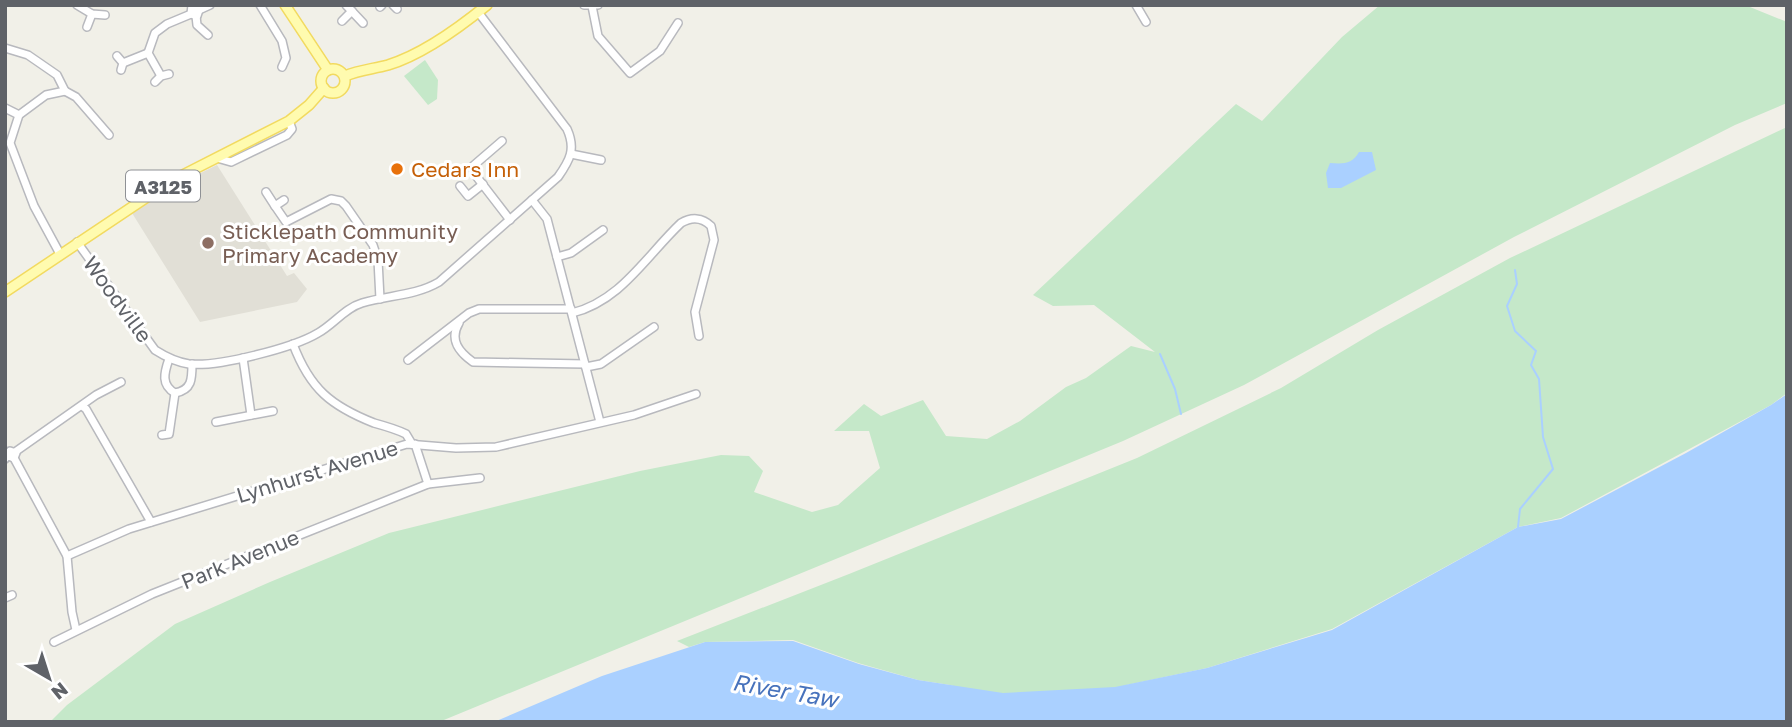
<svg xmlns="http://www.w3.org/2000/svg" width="1792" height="727" viewBox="0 0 1792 727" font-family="'Golos Text',sans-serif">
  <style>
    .education { fill: #e1dfd6 }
    .green { fill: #c5e8c9 }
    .water { fill: #aad0ff }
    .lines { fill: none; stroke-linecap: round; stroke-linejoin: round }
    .stream { stroke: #aad0ff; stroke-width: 2 }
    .minor-casing { stroke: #b8b9be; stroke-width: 10 }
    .major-casing { stroke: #f2da60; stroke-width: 12 }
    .minor { stroke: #fff; stroke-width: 7 }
    .major { stroke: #fffbaf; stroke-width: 9 }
    .food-dot { fill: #e8710a; stroke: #fff; stroke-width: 2.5 }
    .education-dot { fill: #8d6e63; stroke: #fff; stroke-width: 2.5 }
    .labels { text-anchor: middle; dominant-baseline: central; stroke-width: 6; stroke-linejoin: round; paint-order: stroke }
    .shield { fill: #fff; stroke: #8f9195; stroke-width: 2 }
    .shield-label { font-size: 19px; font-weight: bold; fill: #5f6268 }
    .food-label { font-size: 21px; fill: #c56008; stroke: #fff; text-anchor: start }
    .education-label { font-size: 21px; fill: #785e54; stroke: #fff; text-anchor: start }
    .street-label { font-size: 21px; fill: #5f6268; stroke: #fff }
    .water-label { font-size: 23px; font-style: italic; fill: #4772bc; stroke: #fff }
  </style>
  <rect width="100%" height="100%" fill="#f1f0e8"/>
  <path class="education" d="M 217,165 L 287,276 L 294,273 L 307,289 L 297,302 L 200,322 L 132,213 L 175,186 Z"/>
  <g class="green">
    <path d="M 1380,5 L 1745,5 L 1787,22 L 1787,103 L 1735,125 L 1514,237 L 1244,385 L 1123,441 L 439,722 L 50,722 L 67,705 L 175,624 L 270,582 L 389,533 L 640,471 L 721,455 L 749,456 L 763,471 L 754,492 L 812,512 L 838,505 L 880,468 L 869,431 L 834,431 L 864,404 L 881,416 L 923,400 L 946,436 L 987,439 L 1020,421 L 1066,387 L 1086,378 L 1131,346 L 1155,352 L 1094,305 L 1053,306 L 1033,295 L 1236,104 L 1262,121 L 1342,37 Z"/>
    <path d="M 425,60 L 438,80 L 437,99 L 428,105 L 404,76 Z"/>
    <path d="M 1787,127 L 1787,393 L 1771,405 L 1561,518 L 1518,527 L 1332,629 L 1207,668 L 1127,685 L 1787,722 L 1071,722 L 950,685 L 918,680 L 858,663 L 793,640 L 705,642 L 689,647 L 677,641 L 849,574 L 1137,458 L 1281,388 L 1378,330 L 1510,258 Z"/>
  </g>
  <g class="water">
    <path d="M 1359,152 L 1372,152 L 1376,170 L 1341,188 L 1328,188 L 1326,173 L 1330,163 C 1344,164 1352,164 1359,152 Z"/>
    <path d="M 1787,394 L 1787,722 L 494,722 L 602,676 L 705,642 L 793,641 L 859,664 L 918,680 L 1003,693 L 1115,687 L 1207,668 L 1332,630 L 1518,527 L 1561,519 L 1686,453 L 1771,405 Z"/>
  </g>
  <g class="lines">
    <g class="stream">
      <path d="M 1515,270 L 1517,284 L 1507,306 L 1515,331 L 1536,351 L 1531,365 L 1539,379 L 1543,437 L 1553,469 L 1520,509 L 1518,527"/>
      <path d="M 1160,354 L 1175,389 L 1181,414"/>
    </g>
    <g class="minor-casing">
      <g id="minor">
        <path d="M 77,5 L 92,14 L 105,15"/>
        <path d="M 192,5 L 191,14 L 197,16 L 199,10 L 193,8"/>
        <path d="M 260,5 L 282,41 L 286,58 L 282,67"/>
        <path d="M 346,5 L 363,23"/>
        <path d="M 393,5 L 397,9"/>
        <path d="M 584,5 L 598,5"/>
        <path d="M 1136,5 L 1146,22"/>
        <path d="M 592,6 L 598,36 L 630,73 L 660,51 L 678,23"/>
        <path d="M 380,7 L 382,5"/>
        <path d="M 199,10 L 210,5"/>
        <path d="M 196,16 L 197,25 L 208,35"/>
        <path d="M 342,21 L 352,11"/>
        <path d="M 87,27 L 92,14"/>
        <path d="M 5,48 L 28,55 L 57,75 L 65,91 L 76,97 L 109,135"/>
        <path d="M 117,56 L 123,63 L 121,70"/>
        <path d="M 123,63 L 148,53"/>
        <path d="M 161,76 L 148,53 L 155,33 L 167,24 L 191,14"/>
        <path d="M 155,82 L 161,76 L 169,74"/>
        <path d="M 5,108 L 19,115"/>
        <path d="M 502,141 L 473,166 L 473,172 L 510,220"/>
        <path d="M 571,154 L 601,160"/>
        <path d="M 217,158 L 231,162 L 287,135 L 292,129 L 289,121"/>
        <path d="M 460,186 L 468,196 L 483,184"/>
        <path d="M 266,192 L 275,206"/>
        <path d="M 284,200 L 275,206 L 286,222 L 331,199 L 341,201 L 346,206 L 373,245 L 378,260 L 380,299"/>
        <path d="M 532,200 L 547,219 L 600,422"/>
        <path d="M 77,242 L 155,350 C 166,357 176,362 189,364 C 218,367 293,348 318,333 C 334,324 345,308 362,303 C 388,295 415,296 439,282 L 558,177 C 570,160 576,149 567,129 L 478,12"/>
        <path d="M 60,254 L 34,206 L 10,143 L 19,115 L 46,95 L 65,91"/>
        <path d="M 557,257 L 571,253 L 603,230"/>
        <path d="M 572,313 C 621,301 646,256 681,223 C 691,217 702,217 711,226 L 714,240 L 695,312 L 699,336"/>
        <path d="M 459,323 C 449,340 459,352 473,362 L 585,364"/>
        <path d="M 293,344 C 310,389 331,406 374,423 C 385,426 396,429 406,434 L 412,444"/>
        <path d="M 243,358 L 251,415"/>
        <path d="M 169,359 C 164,373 161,385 175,393 C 192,390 192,379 192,364"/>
        <path d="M 408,360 L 469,313 L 479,309 L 571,309"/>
        <path d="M 586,367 L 601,364 L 654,327"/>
        <path d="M 82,406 L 86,409 L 151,522"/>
        <path d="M 216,422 L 273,411"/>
        <path d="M 162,435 L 169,434 L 175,393"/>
        <path d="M 415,444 L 428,484"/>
        <path d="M 15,452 L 96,395 L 121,382"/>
        <path d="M 14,458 L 67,556 L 72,612 L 76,630"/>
        <path d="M 5,459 L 10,451 L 16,453 L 14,458 L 8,456"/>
        <path d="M 67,556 L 129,529 L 407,444 L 456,448 L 496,447 L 634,415 L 696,394"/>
        <path d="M 5,598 L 12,595"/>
        <path d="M 54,642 L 152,594 L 428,484 L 480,478"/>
      </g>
    </g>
    <g class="major-casing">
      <g id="major">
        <path d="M 285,5 L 328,70"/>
        <circle cx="333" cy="81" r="12"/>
        <path d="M 345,76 C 359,70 373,69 388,65 C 421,55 460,27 487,5"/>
        <path d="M 5,292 L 171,181 L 289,121 L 309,105 L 324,88"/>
      </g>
    </g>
    <use href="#minor" class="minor"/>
    <use href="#major" class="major"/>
  </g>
  <circle class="food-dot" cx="397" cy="169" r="7"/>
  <circle class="education-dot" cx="208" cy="243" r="7"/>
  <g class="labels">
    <rect class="shield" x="126" y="170.5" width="74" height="31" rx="5"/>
    <g class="shield-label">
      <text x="163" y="186">A3125</text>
    </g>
    <g class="food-label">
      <text x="411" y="169">Cedars Inn</text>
    </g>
    <g class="education-label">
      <text x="222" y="231">Sticklepath Community<tspan x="222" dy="24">Primary Academy</tspan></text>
    </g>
    <g class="street-label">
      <text transform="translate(118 299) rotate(54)">Woodville</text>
      <text transform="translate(317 471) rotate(-17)">Lynhurst Avenue</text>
      <text transform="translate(240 559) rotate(-22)">Park Avenue</text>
    </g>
    <g class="water-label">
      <text transform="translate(785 690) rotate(10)">River Taw</text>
    </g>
  </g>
  <rect width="1792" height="727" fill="none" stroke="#5f6268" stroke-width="14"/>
  <g transform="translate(49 678) rotate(141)" stroke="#ffffff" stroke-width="5" paint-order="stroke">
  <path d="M0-5L12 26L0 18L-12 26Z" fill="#5f6268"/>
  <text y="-10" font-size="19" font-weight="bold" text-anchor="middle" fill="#5f6268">N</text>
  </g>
</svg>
